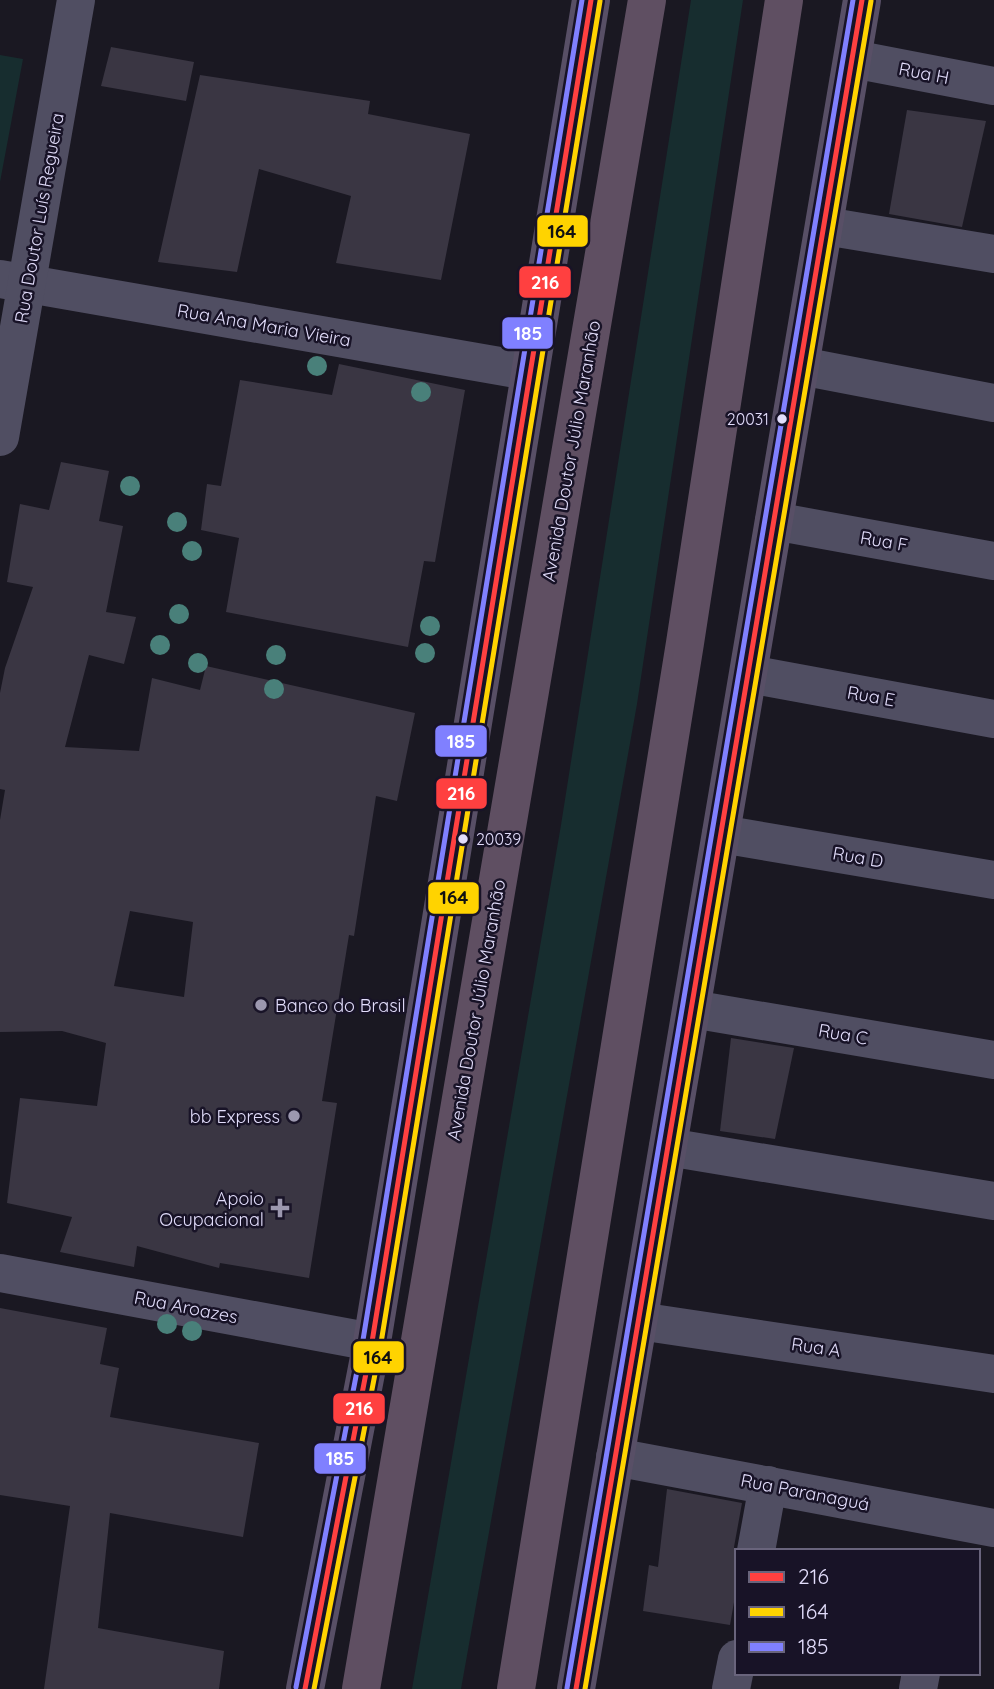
<svg xmlns="http://www.w3.org/2000/svg" width="994" height="1689" viewBox="0 0 994 1689" font-family="Quicksand,sans-serif">
  <style>
    .green { fill: #172d2f }
    .building { fill: #3a3643; fill-rule: evenodd }
    .lines { fill: none; stroke-linecap: round; stroke-linejoin: round }
    .minor { stroke: #504e62; stroke-width: 38 }
    .major { stroke: #584f66; stroke-width: 38 }
    .highway { stroke: #5f4f62; stroke-width: 38 }
    .bus-1-casing { stroke: #181327; stroke-width: 10 }
    .bus-2-casing { stroke: #181327; stroke-width: 10 }
    .bus-3-casing { stroke: #181327; stroke-width: 10 }
    .bus-1 { stroke: #ff4040; stroke-width: 5 }
    .bus-2 { stroke: #ffd300; stroke-width: 5 }
    .bus-3 { stroke: #8080ff; stroke-width: 5 }
    .tree { fill: #49807a }
    .bus-dot { fill: #e2ddfb; stroke: #181327; stroke-width: 2.5 }
    .poi-dot { fill: #9c98af; stroke: #181327; stroke-width: 2.5 }
    .labels { text-anchor: middle; dominant-baseline: central; stroke-width: 5; stroke-linejoin: round; paint-order: stroke }
    .bus-label { font-size: 16px; fill: #e2ddfb; stroke: #181327; text-anchor: end }
    .street-label { font-size: 18px; fill: #e2ddfb; stroke: #181327 }
    .poi-label { font-size: 18px; fill: #e2ddfb; stroke: #181327; text-anchor: end }
    .line-badge { stroke: #181327; stroke-width: 2.5 }
    .badge-label { font-size: 19px; text-anchor: middle; font-weight: bold; fill: #fff }
    .pale-badge-label { font-size: 19px; text-anchor: middle; font-weight: bold; fill: #111 }
  </style>
  <rect width="100%" height="100%" fill="#1a1822"/>
  <g class="green">
    <path d="M 691,0 L 743,0 L 637,704 L 461,1689 L 412,1689 L 561,825 Z"/>
    <path d="M 0,55 L 23,59 L 0,182 Z"/>
  </g>
  <g class="building">
    <path d="M 111,47 L 194,62 L 186,101 L 101,86 Z"/>
    <path d="M 200,75 L 370,101 L 368,114 L 470,134 L 441,280 L 336,263 L 351,196 L 259,169 L 237,272 L 158,262 Z"/>
    <path d="M 907,110 L 986,121 L 962,227 L 889,214 Z"/>
    <path d="M 339,364 L 465,390 L 435,562 L 424,561 L 408,647 L 226,612 L 239,538 L 201,530 L 207,484 L 221,486 L 240,380 L 332,395 Z"/>
    <path d="M 61,462 L 109,471 L 99,521 L 123,526 L 106,612 L 136,617 L 124,664 L 89,655 L 65,747 L 139,751 L 152,678 L 200,690 L 206,666 L 415,713 L 397,801 L 376,796 L 354,936 L 349,935 L 322,1101 L 337,1103 L 309,1278 L 220,1263 L 219,1268 L 137,1246 L 134,1267 L 60,1252 L 72,1217 L 7,1203 L 20,1098 L 97,1106 L 106,1043 L 62,1031 L 0,1032 L 0,820 L 5,790 L 0,789 L 0,693 L 5,668 L 33,587 L 7,582 L 20,504 L 49,510 ZM 130,911 L 193,922 L 184,997 L 114,986 Z"/>
    <path d="M 731,1038 L 794,1048 L 775,1139 L 720,1131 Z"/>
    <path d="M 0,1308 L 107,1328 L 100,1364 L 119,1368 L 110,1417 L 259,1443 L 243,1537 L 110,1513 L 98,1628 L 224,1651 L 219,1689 L 44,1689 L 70,1506 L 0,1495 Z"/>
    <path d="M 667,1489 L 742,1503 L 734,1547 L 737,1585 L 730,1625 L 643,1611 L 649,1565 L 658,1567 Z"/>
  </g>
  <g class="lines">
    <g class="minor">
      <path d="M 853,59 L 994,86"/>
      <path d="M 825,226 L 994,254"/>
      <path d="M 0,279 L 528,371"/>
      <path d="M 801,366 L 994,403"/>
      <path d="M 0,437 L 76,0"/>
      <path d="M 774,521 L 994,561"/>
      <path d="M 749,674 L 994,719"/>
      <path d="M 721,834 L 994,880"/>
      <path d="M 692,1009 L 994,1060"/>
      <path d="M 668,1147 L 994,1201"/>
      <path d="M 0,1273 L 372,1342"/>
      <path d="M 639,1321 L 994,1374"/>
      <path d="M 615,1457 L 994,1528"/>
      <path d="M 756,1551 L 768,1485"/>
      <path d="M 731,1689 L 737,1659"/>
      <path d="M 918,1689 L 921,1673"/>
    </g>
    <g class="major">
      <path d="M 305,1689 L 372,1342 L 591,0"/>
      <path d="M 576,1689 L 862,0"/>
    </g>
    <g class="highway">
      <path d="M 361,1689 L 647,0"/>
      <path d="M 516,1689 L 685,643 L 784,0"/>
    </g>
    <g class="bus-1-casing">
      <g id="bus-1">
        <path d="M 305,1689 L 372,1342 L 591,0"/>
        <path d="M 576,1689 L 862,0"/>
      </g>
    </g>
    <g class="bus-2-casing">
      <g id="bus-2">
        <path d="M 314,1689 L 381,1343 L 600,1"/>
        <path d="M 585,1689 L 871,1"/>
      </g>
    </g>
    <g class="bus-3-casing">
      <g id="bus-3">
        <path d="M 296,1687 L 363,1340 L 582,0"/>
        <path d="M 567,1688 L 853,0"/>
      </g>
    </g>
    <use href="#bus-1" class="bus-1"/>
    <use href="#bus-2" class="bus-2"/>
    <use href="#bus-3" class="bus-3"/>
  </g>
  <g class="tree">
    <circle cx="317" cy="366" r="10"/>
    <circle cx="421" cy="392" r="10"/>
    <circle cx="130" cy="486" r="10"/>
    <circle cx="177" cy="522" r="10"/>
    <circle cx="192" cy="551" r="10"/>
    <circle cx="179" cy="614" r="10"/>
    <circle cx="430" cy="626" r="10"/>
    <circle cx="160" cy="645" r="10"/>
    <circle cx="425" cy="653" r="10"/>
    <circle cx="276" cy="655" r="10"/>
    <circle cx="198" cy="663" r="10"/>
    <circle cx="274" cy="689" r="10"/>
    <circle cx="167" cy="1324" r="10"/>
    <circle cx="192" cy="1331" r="10"/>
  </g>
  <g class="bus-dot">
    <circle cx="782" cy="419" r="6"/>
    <circle cx="463" cy="839" r="6"/>
  </g>
  <g class="poi-dot">
    <circle cx="261" cy="1005" r="7"/>
    <circle cx="294" cy="1116" r="7"/>
    <path d="M276.5 1197.5h7v7h7v7h-7v7h-7v-7h-7v-7h7z"/>
  </g>
  <g class="labels">
    <g class="bus-label">
      <text x="769" y="419">20031</text>
      <text x="476" y="839" text-anchor="start">20039</text>
    </g>
    <g class="street-label">
      <text transform="translate(924 73) rotate(11)">Rua H</text>
      <text transform="translate(39 218) rotate(-80)">Rua Doutor Luís Regueira</text>
      <text transform="translate(264 325) rotate(10)">Rua Ana Maria Vieira</text>
      <text transform="translate(571 451) rotate(-80)">Avenida Doutor Júlio Maranhão</text>
      <text transform="translate(884 541) rotate(10)">Rua F</text>
      <text transform="translate(871 696) rotate(10)">Rua E</text>
      <text transform="translate(858 857) rotate(10)">Rua D</text>
      <text transform="translate(476 1010) rotate(-80)">Avenida Doutor Júlio Maranhão</text>
      <text transform="translate(843 1034) rotate(10)">Rua C</text>
      <text transform="translate(186 1307) rotate(11)">Rua Aroazes</text>
      <text transform="translate(816 1347) rotate(8)">Rua A</text>
      <text transform="translate(805 1492) rotate(11)">Rua Paranaguá</text>
    </g>
    <g class="poi-label">
      <text x="275" y="1005" text-anchor="start">Banco do Brasil</text>
      <text x="280" y="1116">bb Express</text>
      <text x="264" y="1198">Apoio<tspan x="264" dy="21">Ocupacional</tspan></text>
    </g>
  </g>
  <g class="line-badge">
    <rect x="536" y="214" width="53" height="34" rx="7" fill="#ffd300"/>
    <rect x="518" y="265" width="54" height="34" rx="7" fill="#ff4040"/>
    <rect x="501" y="316" width="53" height="34" rx="7" fill="#8080ff"/>
    <rect x="434" y="724" width="54" height="34" rx="7" fill="#8080ff"/>
    <rect x="435" y="777" width="53" height="33" rx="7" fill="#ff4040"/>
    <rect x="427" y="881" width="53" height="34" rx="7" fill="#ffd300"/>
    <rect x="352" y="1340" width="53" height="34" rx="7" fill="#ffd300"/>
    <rect x="332" y="1392" width="54" height="33" rx="7" fill="#ff4040"/>
    <rect x="313" y="1442" width="54" height="33" rx="7" fill="#8080ff"/>
  </g>
  <g class="badge-label">
    <text x="545" y="289">216</text>
    <text x="528" y="340">185</text>
    <text x="461" y="748">185</text>
    <text x="461" y="800">216</text>
    <text x="359" y="1415">216</text>
    <text x="340" y="1465">185</text>
  </g>
  <g class="pale-badge-label">
    <text x="562" y="238">164</text>
    <text x="454" y="904">164</text>
    <text x="378" y="1364">164</text>
  </g>
  <rect x="735" y="1549" width="245" height="126" fill="#181327" stroke="#69647c" stroke-width="2"/>
  <rect x="749" y="1572" width="35" height="10" fill="#ff4040" stroke="#69647c" stroke-width="2"/>
  <text x="798" y="1584" font-size="21" fill="#e2ddfb">216</text>
  <rect x="749" y="1607" width="35" height="10" fill="#ffd300" stroke="#69647c" stroke-width="2"/>
  <text x="798" y="1619" font-size="21" fill="#e2ddfb">164</text>
  <rect x="749" y="1642" width="35" height="10" fill="#8080ff" stroke="#69647c" stroke-width="2"/>
  <text x="798" y="1654" font-size="21" fill="#e2ddfb">185</text>
</svg>
